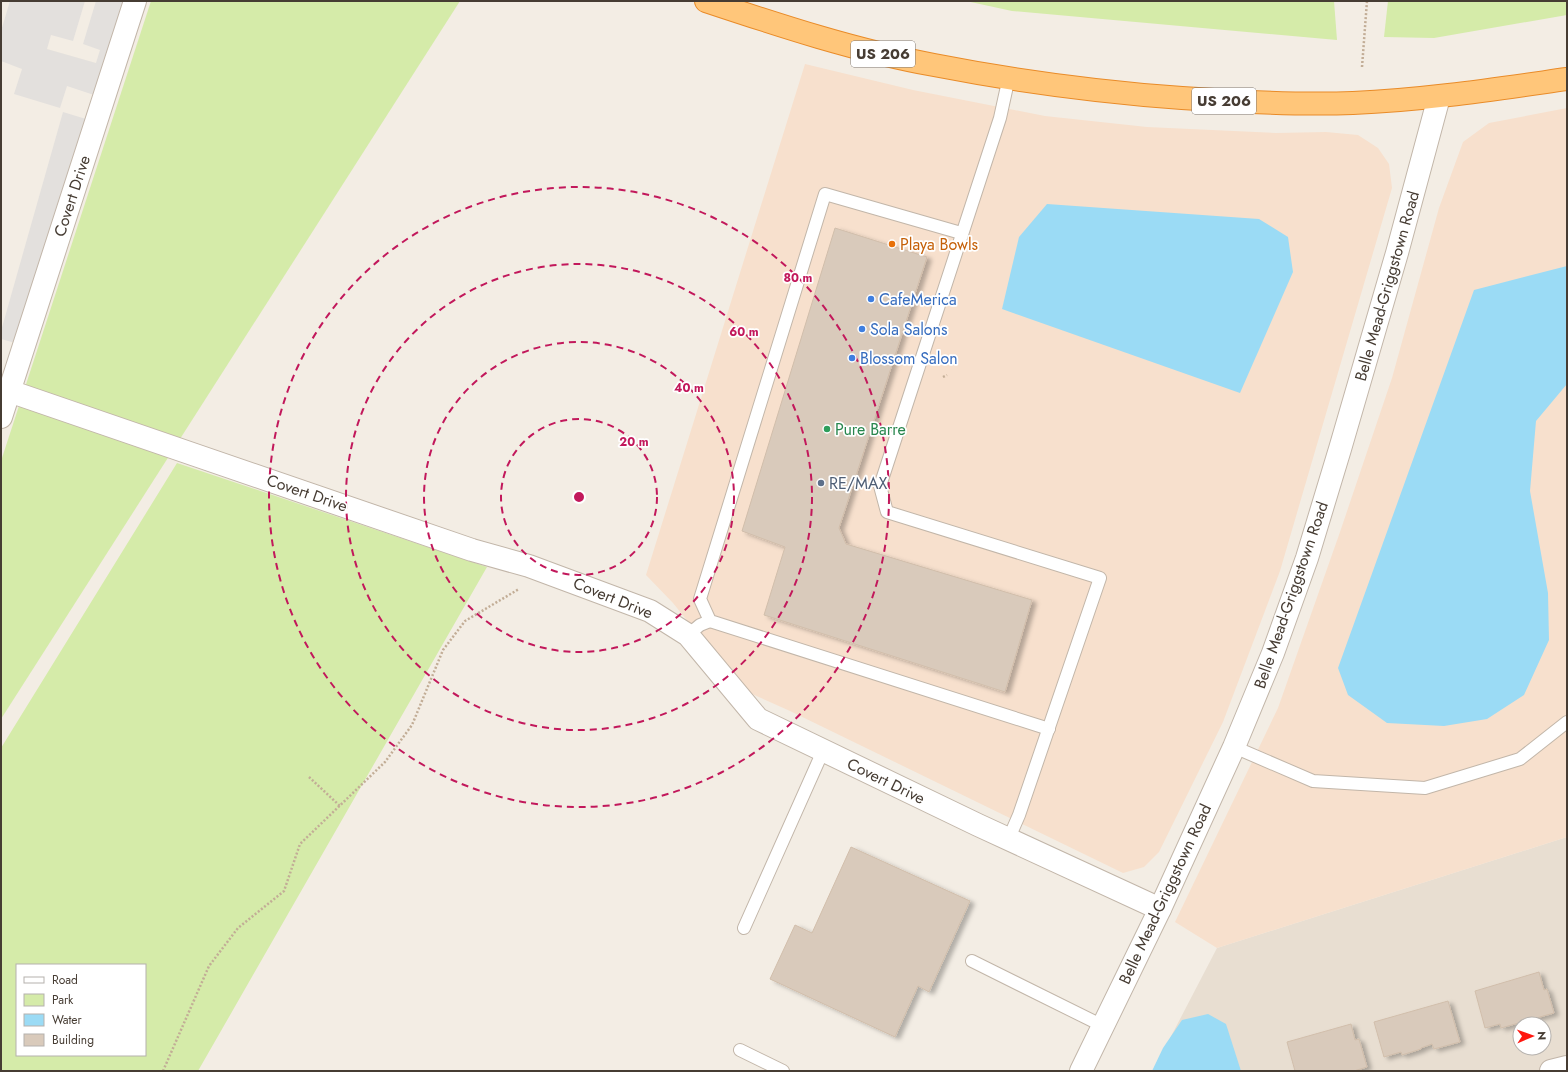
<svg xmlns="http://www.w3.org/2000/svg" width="1568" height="1072" viewBox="0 0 1568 1072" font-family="Jost,sans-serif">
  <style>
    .residential { fill: #e8ded1; fill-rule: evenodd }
    .commercial { fill: #f7e0cd }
    .green { fill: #d5eba9; fill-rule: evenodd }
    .parking { fill: #e3e0dd }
    .water { fill: #9bdbf5 }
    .building { fill: #d9cabb; stroke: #d1beab; filter: url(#shadow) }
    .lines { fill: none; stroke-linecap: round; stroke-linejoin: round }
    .service-casing { stroke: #c2b6a9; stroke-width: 14 }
    .minor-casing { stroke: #c2b6a9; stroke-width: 24 }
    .tertiary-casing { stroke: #c2b6a9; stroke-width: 24 }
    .trunk-casing { stroke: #e98b28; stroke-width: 24 }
    .path { stroke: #c2ad96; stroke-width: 2.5; stroke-dasharray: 2 2; stroke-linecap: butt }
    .service { stroke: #fff; stroke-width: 12 }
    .minor { stroke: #fff; stroke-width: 22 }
    .tertiary { stroke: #fff; stroke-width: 22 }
    .trunk { stroke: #ffc67a; stroke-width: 22 }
    .ring { fill: none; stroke: #c2185b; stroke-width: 2; stroke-dasharray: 7 5 }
    .food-dot { fill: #e8710a; stroke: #fff; stroke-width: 1.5 }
    .shop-dot { fill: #3f7fe0; stroke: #fff; stroke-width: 1.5 }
    .leisure-dot { fill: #2e9e5b; stroke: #fff; stroke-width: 1.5 }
    .service-dot { fill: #5c6f8a; stroke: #fff; stroke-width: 1.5 }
    .labels { text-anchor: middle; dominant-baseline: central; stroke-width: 3.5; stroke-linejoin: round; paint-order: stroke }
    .shield { fill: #fff; stroke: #7e7670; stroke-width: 1 }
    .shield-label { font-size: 15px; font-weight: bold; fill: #463c33 }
    .street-label { font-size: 16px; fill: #463c33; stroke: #fff }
    .food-label { font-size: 16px; fill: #c56008; stroke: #fff; text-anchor: start }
    .shop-label { font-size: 16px; fill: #366cbe; stroke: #fff; text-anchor: start }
    .leisure-label { font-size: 16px; fill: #27864d; stroke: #fff; text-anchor: start }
    .service-label { font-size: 16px; fill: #4e5e75; stroke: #fff; text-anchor: start }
    .centre { fill: #c2185b; stroke: #fff; stroke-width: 2 }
    .ring-label { font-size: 12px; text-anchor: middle; font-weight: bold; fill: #c2185b; stroke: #fff; stroke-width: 3.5; stroke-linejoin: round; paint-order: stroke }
  </style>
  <defs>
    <filter id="shadow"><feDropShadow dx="4.5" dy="2.5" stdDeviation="2" flood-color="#0004"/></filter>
  </defs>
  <rect width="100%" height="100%" fill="#f3ede4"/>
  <path class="residential" d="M 1567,837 L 1567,1071 L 1153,1071 L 1217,948 ZM 1520,1024 L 1544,1024 L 1544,1048 L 1520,1048 Z"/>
  <g class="commercial">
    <path d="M 805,64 L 913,90 L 1045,116 L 1147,127 L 1276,133 L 1326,132 L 1358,135 L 1378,148 L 1389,164 L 1392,188 L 1280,571 L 1223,722 L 1159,852 L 1144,867 L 1123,873 L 790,711 L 752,694 L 722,664 L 673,603 L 646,575 Z"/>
    <path d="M 1567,108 L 1567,837 L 1217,948 L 1175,922 L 1278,708 L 1340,532 L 1392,378 L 1439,208 L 1463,142 L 1489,123 Z"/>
  </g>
  <g class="green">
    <path d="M 151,1 L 460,1 L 1,719 L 1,461 Z"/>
    <path d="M 966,1 L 1334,1 L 1337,40 L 1012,11 Z"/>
    <path d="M 1388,1 L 1567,1 L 1567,15 L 1434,38 L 1384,37 Z"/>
    <path d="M 177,463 L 487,567 L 198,1071 L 1,1071 L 1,748 ZM 17,965 L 145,965 L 145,1055 L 17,1055 Z"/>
  </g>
  <path class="parking" d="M 10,1 L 85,1 L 73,41 L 51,35 L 47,49 L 96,63 L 100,50 L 83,44 L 96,1 L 147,1 L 33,348 L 1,339 L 1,331 L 63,112 L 86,119 L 94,95 L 67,86 L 60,108 L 14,94 L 22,69 L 1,61 L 1,31 Z"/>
  <g class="water">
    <path d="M 1047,204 L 1259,219 L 1288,237 L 1293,272 L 1240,393 L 1002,309 L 1019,237 Z"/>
    <path d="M 1567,266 L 1567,384 L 1536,421 L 1530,491 L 1548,593 L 1549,640 L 1524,695 L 1487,719 L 1444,726 L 1387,723 L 1348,695 L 1338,668 L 1474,290 Z"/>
    <path d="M 1208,1014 L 1226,1024 L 1241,1071 L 1152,1071 L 1163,1048 L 1182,1020 Z"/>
  </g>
  <g class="building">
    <path d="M 835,228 L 927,257 L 839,528 L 846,544 L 1032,600 L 1005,692 L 764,615 L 785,547 L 742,531 Z"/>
    <path d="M 851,847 L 970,901 L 929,992 L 918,986 L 895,1037 L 770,979 L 795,925 L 812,933 Z"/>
    <path d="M 1539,972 L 1544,990 L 1547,989 L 1554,1013 L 1501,1028 L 1500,1024 L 1485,1028 L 1475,991 Z"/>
    <path d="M 1448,1001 L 1460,1042 L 1434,1049 L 1432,1044 L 1421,1048 L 1421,1049 L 1402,1055 L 1401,1052 L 1384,1057 L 1374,1022 Z"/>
    <path d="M 1351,1024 L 1355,1040 L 1359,1039 L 1367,1067 L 1354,1071 L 1295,1071 L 1287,1042 Z"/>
  </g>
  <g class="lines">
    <g class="service-casing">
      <g id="service">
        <path d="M 961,233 L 825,194 L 700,599 L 710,621 L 1049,729"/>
        <path d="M 688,635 L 700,625 L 710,621"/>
        <path d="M 1234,747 L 1313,781 L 1425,788 L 1520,759 L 1567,722"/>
        <path d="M 1009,838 L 1019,815 L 1100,578 L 887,512 L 880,486 L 1000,118 L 1009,77"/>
        <path d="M 744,928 L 823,751"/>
        <path d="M 972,961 L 1103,1026"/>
        <path d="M 740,1050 L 783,1071"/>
      </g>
    </g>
    <g class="minor-casing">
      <g id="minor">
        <path d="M 9,391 L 472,550 L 529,566 L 650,611 L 688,635 L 758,719 L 978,825 L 1160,909"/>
        <path d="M 1,417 L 135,1"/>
        <path d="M 1551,1071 L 1567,1067"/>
      </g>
    </g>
    <g class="tertiary-casing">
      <path id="tertiary" d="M 1081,1071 L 1160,909 L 1234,747 L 1273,653 L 1307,558 L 1340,449 L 1397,253 L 1439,97"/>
    </g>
    <g class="trunk-casing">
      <path id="trunk" d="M 706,1 C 781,26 857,51 934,65 C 1016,81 1099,92 1182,98 C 1239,102 1296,105 1353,103 C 1425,100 1496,89 1567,79"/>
    </g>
    <g class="path">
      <path d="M 1362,67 L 1367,1"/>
      <path d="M 943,377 L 947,375"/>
      <path d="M 309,777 L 340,806"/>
      <path d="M 163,1071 L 209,966 L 238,928 L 284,891 L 300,844 L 385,762 L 412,725 L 443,650 L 465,621 L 519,589"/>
    </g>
    <use href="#service" class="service"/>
    <use href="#minor" class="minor"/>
    <use href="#tertiary" class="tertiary"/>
    <use href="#trunk" class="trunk"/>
  </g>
  <g class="ring">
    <circle cx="579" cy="497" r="78"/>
    <circle cx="579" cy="497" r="155"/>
    <circle cx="579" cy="497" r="233"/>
    <circle cx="579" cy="497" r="310"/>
  </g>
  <circle class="food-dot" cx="892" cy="244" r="4"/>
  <g class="shop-dot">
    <circle cx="871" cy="299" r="4"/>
    <circle cx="862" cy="329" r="4"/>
    <circle cx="852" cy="358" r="4"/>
  </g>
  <circle class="leisure-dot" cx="827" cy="429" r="4"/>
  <circle class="service-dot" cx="821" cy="483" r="4"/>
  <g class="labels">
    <g class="shield">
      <rect x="851" y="41" width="64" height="26" rx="3"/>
      <rect x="1192" y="88" width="64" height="26" rx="3"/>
    </g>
    <g class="shield-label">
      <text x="883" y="54">US 206</text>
      <text x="1224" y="101">US 206</text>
    </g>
    <g class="street-label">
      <text transform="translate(72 196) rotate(-72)">Covert Drive</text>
      <text transform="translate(1387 286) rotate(-74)">Belle Mead-Griggstown Road</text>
      <text transform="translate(307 493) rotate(19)">Covert Drive</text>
      <text transform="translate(1291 595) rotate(-71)">Belle Mead-Griggstown Road</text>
      <text transform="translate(613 598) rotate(22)">Covert Drive</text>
      <text transform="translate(886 781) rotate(26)">Covert Drive</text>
      <text transform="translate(1165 894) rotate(-65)">Belle Mead-Griggstown Road</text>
    </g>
    <g class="food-label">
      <text x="900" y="244">Playa Bowls</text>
    </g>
    <g class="shop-label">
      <text x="879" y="299">CafeMerica</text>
      <text x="870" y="329">Sola Salons</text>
      <text x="860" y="358">Blossom Salon</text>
    </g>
    <g class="leisure-label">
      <text x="835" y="429">Pure Barre</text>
    </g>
    <g class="service-label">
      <text x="829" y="483">RE/MAX</text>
    </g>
  </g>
  <circle cx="579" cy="497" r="6" class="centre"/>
  <g class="ring-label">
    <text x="798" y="282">80 m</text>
    <text x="744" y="336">60 m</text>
    <text x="689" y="392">40 m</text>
    <text x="634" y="446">20 m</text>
  </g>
  <rect width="1568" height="1072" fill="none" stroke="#463c33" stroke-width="4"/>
  <rect x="16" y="964" width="130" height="92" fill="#ffffff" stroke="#b5b1ad"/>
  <rect x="24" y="977" width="20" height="6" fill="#ffffff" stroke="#b5b1ad"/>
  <text x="52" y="984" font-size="12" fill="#463c33">Road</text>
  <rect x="24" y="994" width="20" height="12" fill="#d5eba9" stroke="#b5b1ad"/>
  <text x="52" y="1004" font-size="12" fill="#463c33">Park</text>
  <rect x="24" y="1014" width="20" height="12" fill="#9bdbf5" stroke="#b5b1ad"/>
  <text x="52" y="1024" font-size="12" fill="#463c33">Water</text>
  <rect x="24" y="1034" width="20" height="12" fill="#d9cabb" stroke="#b5b1ad"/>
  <text x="52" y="1044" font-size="12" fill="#463c33">Building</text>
  <g transform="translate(1532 1036) rotate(88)"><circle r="19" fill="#ffffff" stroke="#b5b1ad"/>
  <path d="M0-3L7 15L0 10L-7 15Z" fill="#ff170f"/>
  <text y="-6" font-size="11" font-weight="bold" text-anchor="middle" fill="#463c33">N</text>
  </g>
</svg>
